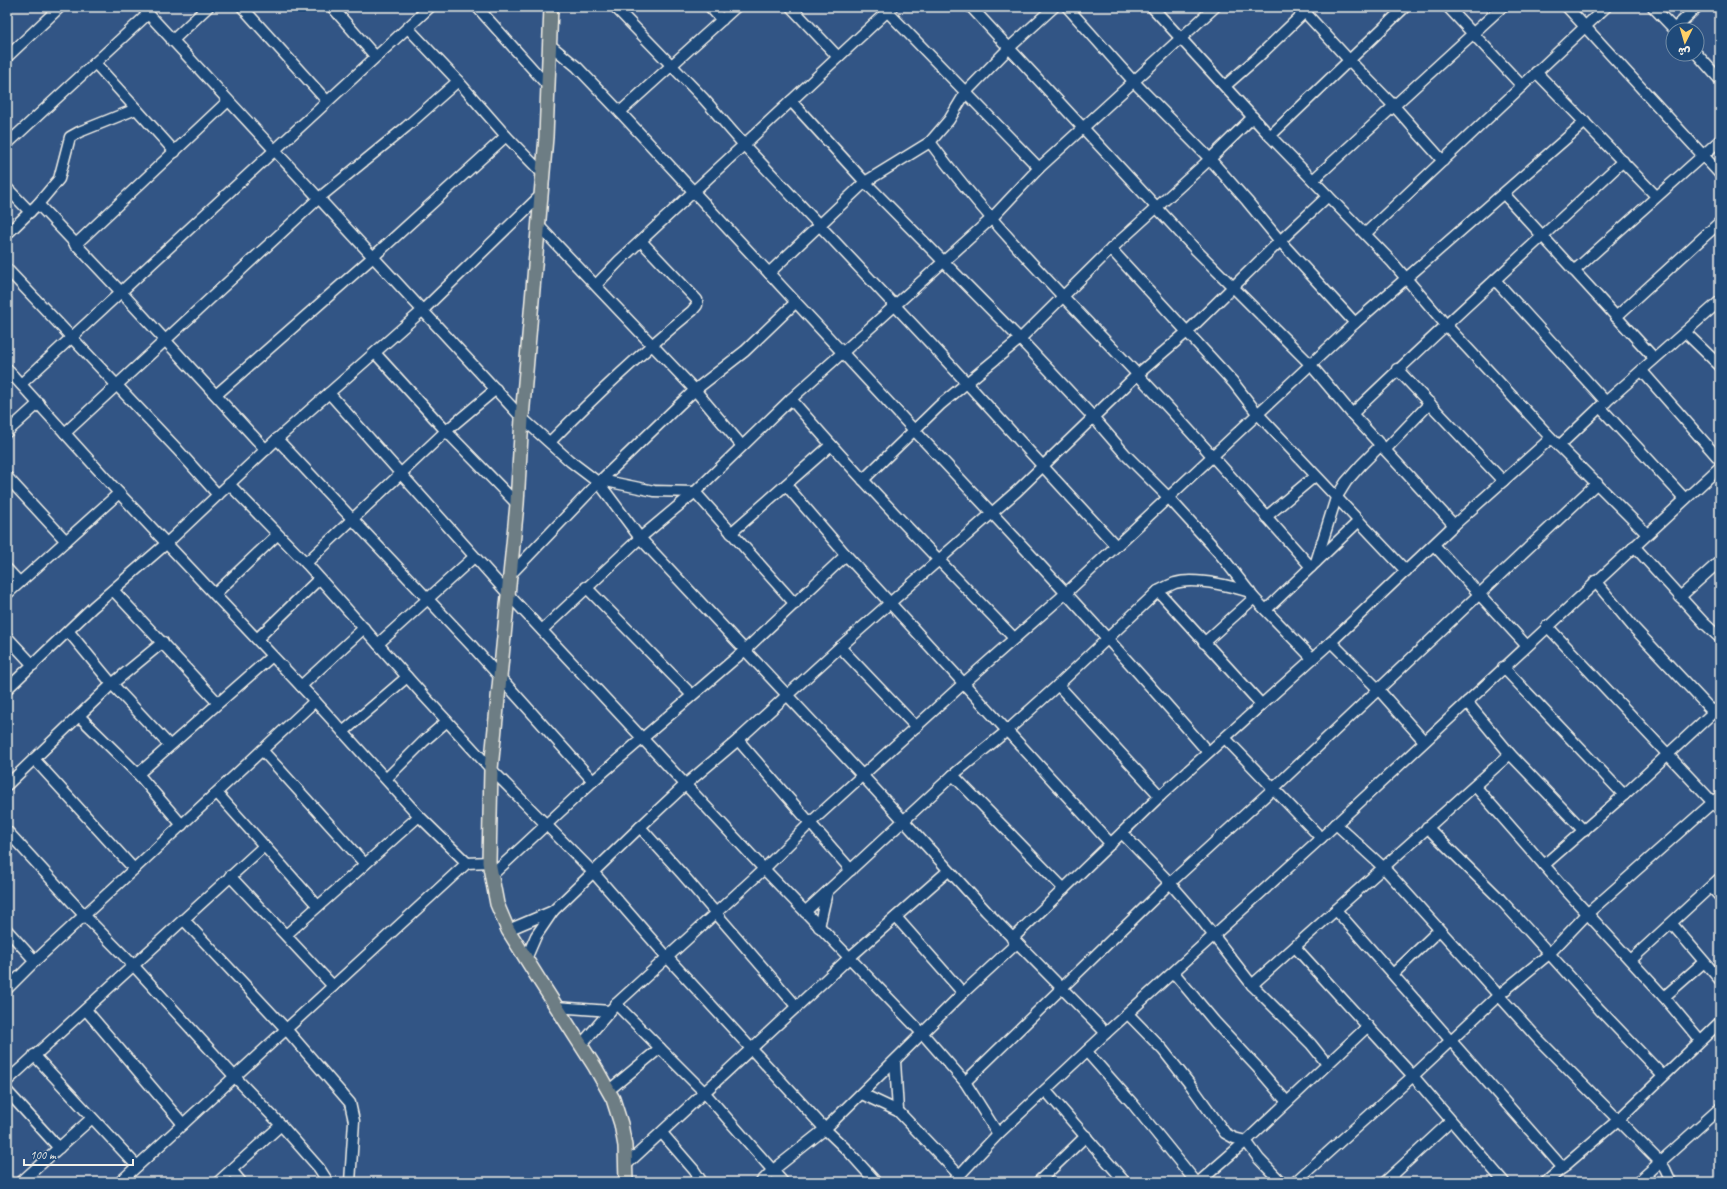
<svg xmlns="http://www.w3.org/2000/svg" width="1727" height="1189" viewBox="0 0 1727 1189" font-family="Caveat,'Playpen Sans Arabic',sans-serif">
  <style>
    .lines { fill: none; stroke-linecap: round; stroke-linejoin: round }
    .minor-casing { stroke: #f4f1e8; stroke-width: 13 }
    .major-casing { stroke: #f4f1e8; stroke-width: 16 }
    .minor { stroke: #1f4a7a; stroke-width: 10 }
    .major { stroke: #6d7d84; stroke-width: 13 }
  </style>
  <rect width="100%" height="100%" fill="#325585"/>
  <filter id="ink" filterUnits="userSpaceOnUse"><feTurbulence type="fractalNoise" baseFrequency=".025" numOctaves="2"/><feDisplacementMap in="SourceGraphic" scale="8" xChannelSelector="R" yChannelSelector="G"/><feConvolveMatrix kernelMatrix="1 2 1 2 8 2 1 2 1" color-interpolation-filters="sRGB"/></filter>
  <g filter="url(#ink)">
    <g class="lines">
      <g class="minor-casing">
        <g id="minor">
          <path d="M 142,7 L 522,418 L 570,461 L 599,483 L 640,538 L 862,775 L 986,911 L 1106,1033"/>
          <path d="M 242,7 L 327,101"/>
          <path d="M 332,7 L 375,56"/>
          <path d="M 477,7 L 547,85"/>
          <path d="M 615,7 L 704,99 L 744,145 L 931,344 L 1116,546"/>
          <path d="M 710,7 L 722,20"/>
          <path d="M 791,7 L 838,57"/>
          <path d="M 883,7 L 1039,168"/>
          <path d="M 971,7 L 1197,251 L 1310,364 L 1352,414 L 1454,525"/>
          <path d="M 1067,7 L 1134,82 L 1210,159 L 1247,201 L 1280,241 L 1355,323"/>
          <path d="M 1152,7 L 1270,136 L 1392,262 L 1446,325 L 1551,438 L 1647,534"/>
          <path d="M 1300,7 L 1349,60 L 1394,106 L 1443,161"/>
          <path d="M 1448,7 L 1522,86"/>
          <path d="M 1567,7 L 1720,174"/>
          <path d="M 1653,7 L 1675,30"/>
          <path d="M 408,28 L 458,81 L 506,136 L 543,174"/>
          <path d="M 1674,29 L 1697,7"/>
          <path d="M 172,41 L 208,7"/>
          <path d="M 549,44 L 577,67 L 620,112 C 718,218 815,324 913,429 C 1013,535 1112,641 1207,751"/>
          <path d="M 1697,54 L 1720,80"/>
          <path d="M 7,57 L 60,7"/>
          <path d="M 95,63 L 175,152"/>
          <path d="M 1536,72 L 1656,196"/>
          <path d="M 1225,86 L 1257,58 L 1310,7"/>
          <path d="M 791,101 L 865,182 L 1020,339 L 1093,417 L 1125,454 L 1168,497 L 1220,554 L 1254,598 L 1312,658"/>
          <path d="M 620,112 L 736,7"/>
          <path d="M 1270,136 L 1405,7"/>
          <path d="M 930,142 C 992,226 1066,299 1137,374 C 1197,437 1254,503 1311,567"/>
          <path d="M 7,144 L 148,14"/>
          <path d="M 1313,180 L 1502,7"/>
          <path d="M 7,188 L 30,212"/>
          <path d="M 1504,194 L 1654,358"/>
          <path d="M 38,204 L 121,292 L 266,450"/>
          <path d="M 539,226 L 695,390 L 742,446"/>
          <path d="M 1366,233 L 1606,7"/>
          <path d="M 7,234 L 38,204 L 59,179 L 70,137 L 79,132 L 136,109"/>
          <path d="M 75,245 L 228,101"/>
          <path d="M 1111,249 L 1233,382 L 1257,413 L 1406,571"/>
          <path d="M 7,269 L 177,449 L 218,495"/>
          <path d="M 1574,271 L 1720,140"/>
          <path d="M 769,273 L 865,182 L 930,142 L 949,120 L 966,92 L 1009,48 L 1054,7"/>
          <path d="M 1496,281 L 1606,402"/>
          <path d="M 596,285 L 619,261 L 892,7"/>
          <path d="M 1616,317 L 1720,222"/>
          <path d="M 1686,333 L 1720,366"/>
          <path d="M 375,353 L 446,431 L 517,504"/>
          <path d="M 7,369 L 119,493 L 315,701 L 419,816 L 467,863 L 489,862"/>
          <path d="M 1397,369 L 1503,481"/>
          <path d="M 1642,371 L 1720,460"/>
          <path d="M 21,384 L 430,7"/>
          <path d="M 329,393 L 508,594 L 764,869 L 922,1033 L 965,1082 L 998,1134"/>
          <path d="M 216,395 L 373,257 L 506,136"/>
          <path d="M 791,399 C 862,482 939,560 1014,638"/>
          <path d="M 1600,407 L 1685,499"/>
          <path d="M 1352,414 C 1441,328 1533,246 1623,161"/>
          <path d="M 7,432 L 39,403"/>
          <path d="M 65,433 L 319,198 L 406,127 L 458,81"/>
          <path d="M 277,439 L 473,647 L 593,781"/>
          <path d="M 550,442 C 595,396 642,352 692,311 L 697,305 L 697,300 L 641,241"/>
          <path d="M 1559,446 L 1600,407 L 1720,301"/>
          <path d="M 1385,450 L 1430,403"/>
          <path d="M 7,477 L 66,541"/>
          <path d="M 601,480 L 654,491 L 695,492 L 795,604"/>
          <path d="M 863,480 L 940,405 L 1020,339 L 1111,249 L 1210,159 L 1253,117"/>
          <path d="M 229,484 L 306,563 L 424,696 L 491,769 L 593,872 L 667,957 L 825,1129 L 849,1152 L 876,1182"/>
          <path d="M 786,485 L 846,555 L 1111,844"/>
          <path d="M 1266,517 L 1315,476"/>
          <path d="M 731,533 L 831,445"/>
          <path d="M 1434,545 L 1526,645"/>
          <path d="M 1634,546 L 1704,623 L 1720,638"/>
          <path d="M 1316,562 L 1336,498 L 1346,482 L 1361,465 L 1381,445"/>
          <path d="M 306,563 L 446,431 L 496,389"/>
          <path d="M 7,569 L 19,582"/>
          <path d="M 510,575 L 601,480 L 680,404 L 695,390 L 745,351 L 795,303"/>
          <path d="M 1595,581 L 1634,628 L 1713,712"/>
          <path d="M 586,587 L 692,695"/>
          <path d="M 113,590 L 218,703"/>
          <path d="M 1158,591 L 1261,704"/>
          <path d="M 7,594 L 119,493"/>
          <path d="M 215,594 L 277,535"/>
          <path d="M 1680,597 L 1720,561"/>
          <path d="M 1266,610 L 1359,521"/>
          <path d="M 1547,626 L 1720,810"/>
          <path d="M 542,630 L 640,538 L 695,492 L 791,399 L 992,218 L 1039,168 L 1215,7"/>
          <path d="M 69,632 L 112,684 L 169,745"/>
          <path d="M 7,637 L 33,665"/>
          <path d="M 257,639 L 319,579"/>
          <path d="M 1331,642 L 1378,689 L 1424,741"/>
          <path d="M 1204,643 L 1254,598"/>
          <path d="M 378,644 L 474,557"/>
          <path d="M 840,647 L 916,727"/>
          <path d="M 1503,667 L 1624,795"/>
          <path d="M 1058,685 L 1160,796"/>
          <path d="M 301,686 L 364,628"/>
          <path d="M 7,689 L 93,607 L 167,543 L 277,439 L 423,310 L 541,195"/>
          <path d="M 1467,702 L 1510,754 L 1584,831"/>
          <path d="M 79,716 L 138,774 L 182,825"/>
          <path d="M 343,732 L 407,677"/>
          <path d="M 1225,738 L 1321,838"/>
          <path d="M 738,740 L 851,870"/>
          <path d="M 262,750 L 365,864"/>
          <path d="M 34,759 L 134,869"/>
          <path d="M 138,774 L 272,656"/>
          <path d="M 953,775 L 1064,889"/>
          <path d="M 387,778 L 424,741 L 447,721"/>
          <path d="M 7,785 L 112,684 L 163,642"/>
          <path d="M 1475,786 L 1564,888 L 1664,997 L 1700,1040"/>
          <path d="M 217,793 L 317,905"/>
          <path d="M 1336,824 L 1384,868 L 1539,1040 L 1660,1162 L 1665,1169 L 1671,1182"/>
          <path d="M 640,827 L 683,875 L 797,1007"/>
          <path d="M 1427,827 L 1500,899 L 1600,1010 L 1663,1076"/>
          <path d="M 7,831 L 85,916 L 133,965 L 234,1076 L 281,1125 L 319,1168 L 328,1182"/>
          <path d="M 1122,833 L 1170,883 L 1197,914 L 1252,985 L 1311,1044 L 1327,1064"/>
          <path d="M 1544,865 L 1624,795 L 1720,706"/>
          <path d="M 230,876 L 333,986"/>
          <path d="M 491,876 L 593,781 L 745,650 L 846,555"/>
          <path d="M 1711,887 L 1720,897"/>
          <path d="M 1336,910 L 1563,1168"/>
          <path d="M 805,912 L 953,775 L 1008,730 L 1058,685 L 1158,591 C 1164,588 1170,585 1175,583 C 1196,577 1230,586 1250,592"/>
          <path d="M 896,917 L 963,993"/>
          <path d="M 184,920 L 286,1029 L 350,1103 L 354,1121 L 350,1182"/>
          <path d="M 1672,924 L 1720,980"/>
          <path d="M 819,927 L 827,892"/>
          <path d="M 7,930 L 35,961"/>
          <path d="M 508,930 L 553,911"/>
          <path d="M 286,935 L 419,816"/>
          <path d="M 1012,939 L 1160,796 L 1331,642 L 1454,525 L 1551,438"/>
          <path d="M 1295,947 L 1413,1076 L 1504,1182"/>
          <path d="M 526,959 L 536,936 L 553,911 L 640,827 L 685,785 L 738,740 L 840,647 L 1017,491 L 1138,374 L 1188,331 L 1280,241 L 1328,196"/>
          <path d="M 1631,960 L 1720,878"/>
          <path d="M 1174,973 L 1215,1022 L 1257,1067 L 1287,1102"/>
          <path d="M 1393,974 L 1439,930"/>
          <path d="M 1252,985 L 1510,754"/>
          <path d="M 7,989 L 35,961 L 315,701"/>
          <path d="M 1664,997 L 1704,962"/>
          <path d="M 616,1004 L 704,1092 L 783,1182"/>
          <path d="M 556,1007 L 610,1011"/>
          <path d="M 86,1010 L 183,1124"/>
          <path d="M 1128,1014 L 1163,1050 L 1192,1087 L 1225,1133 L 1234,1138 L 1246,1141 L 1259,1159 L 1281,1182"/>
          <path d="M 581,1045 L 616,1004 L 764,869 L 810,823 L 964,683 L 1066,593 L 1355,323 L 1585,122"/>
          <path d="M 1087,1052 L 1132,1103 L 1196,1182"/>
          <path d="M 34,1055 L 137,1166"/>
          <path d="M 895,1061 L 898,1111"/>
          <path d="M 7,1081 L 264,846"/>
          <path d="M 965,1082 L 1170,883 L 1274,788 L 1597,483"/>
          <path d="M 7,1091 L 59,1148"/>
          <path d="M 608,1091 L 660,1048"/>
          <path d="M 1046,1091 L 1125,1182"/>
          <path d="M 862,1094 L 898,1111 L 959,1175"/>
          <path d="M 662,1133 L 694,1170 L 702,1182"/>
          <path d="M 626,1165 L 849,958 L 948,871"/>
          <path d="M 231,1170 L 241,1182"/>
          <path d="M 21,1182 L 92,1118"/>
          <path d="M 120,1182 L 467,863"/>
          <path d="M 218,1182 L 281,1125"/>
          <path d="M 761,1182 L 772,1171 L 825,1129 L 963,993 L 1017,943"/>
          <path d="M 953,1182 L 998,1134 L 1106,1033 L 1321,838 L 1720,467"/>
          <path d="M 1038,1182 L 1086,1136"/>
          <path d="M 1199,1182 L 1246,1141 L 1368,1026"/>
          <path d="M 1295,1182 L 1413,1076 L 1499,995 L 1549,954 L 1587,914 L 1720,796"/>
          <path d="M 1385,1182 L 1451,1121"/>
          <path d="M 1546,1182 L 1618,1120 L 1720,1022"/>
          <path d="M 1638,1182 L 1720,1108"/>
        </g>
      </g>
      <g class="major-casing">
        <path id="major" d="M 551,7 L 546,137 L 522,418 L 517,504 L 491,769 L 489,862 L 497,904 L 508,930 L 538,978 L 595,1067 L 613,1099 L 621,1124 L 625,1146 L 626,1182"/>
      </g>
      <use href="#minor" class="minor"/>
      <use href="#major" class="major"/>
    </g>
  </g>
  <rect width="1727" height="1189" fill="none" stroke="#1f4a7a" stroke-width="24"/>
  <rect x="12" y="12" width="1703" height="1165" fill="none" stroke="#f4f1e8" stroke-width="1.5" filter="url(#ink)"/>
  <g transform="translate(1685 42) rotate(185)"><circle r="19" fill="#1f4a7a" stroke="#748da6"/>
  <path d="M0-3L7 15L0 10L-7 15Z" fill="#ffd166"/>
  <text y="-6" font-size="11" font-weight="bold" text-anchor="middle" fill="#f4f1e8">ش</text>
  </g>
  <path d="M24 1159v6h109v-6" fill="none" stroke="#f4f1e8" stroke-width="2"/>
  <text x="30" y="1159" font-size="12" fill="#f4f1e8" stroke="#1f4a7a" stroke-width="3" paint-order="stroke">100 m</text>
</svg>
